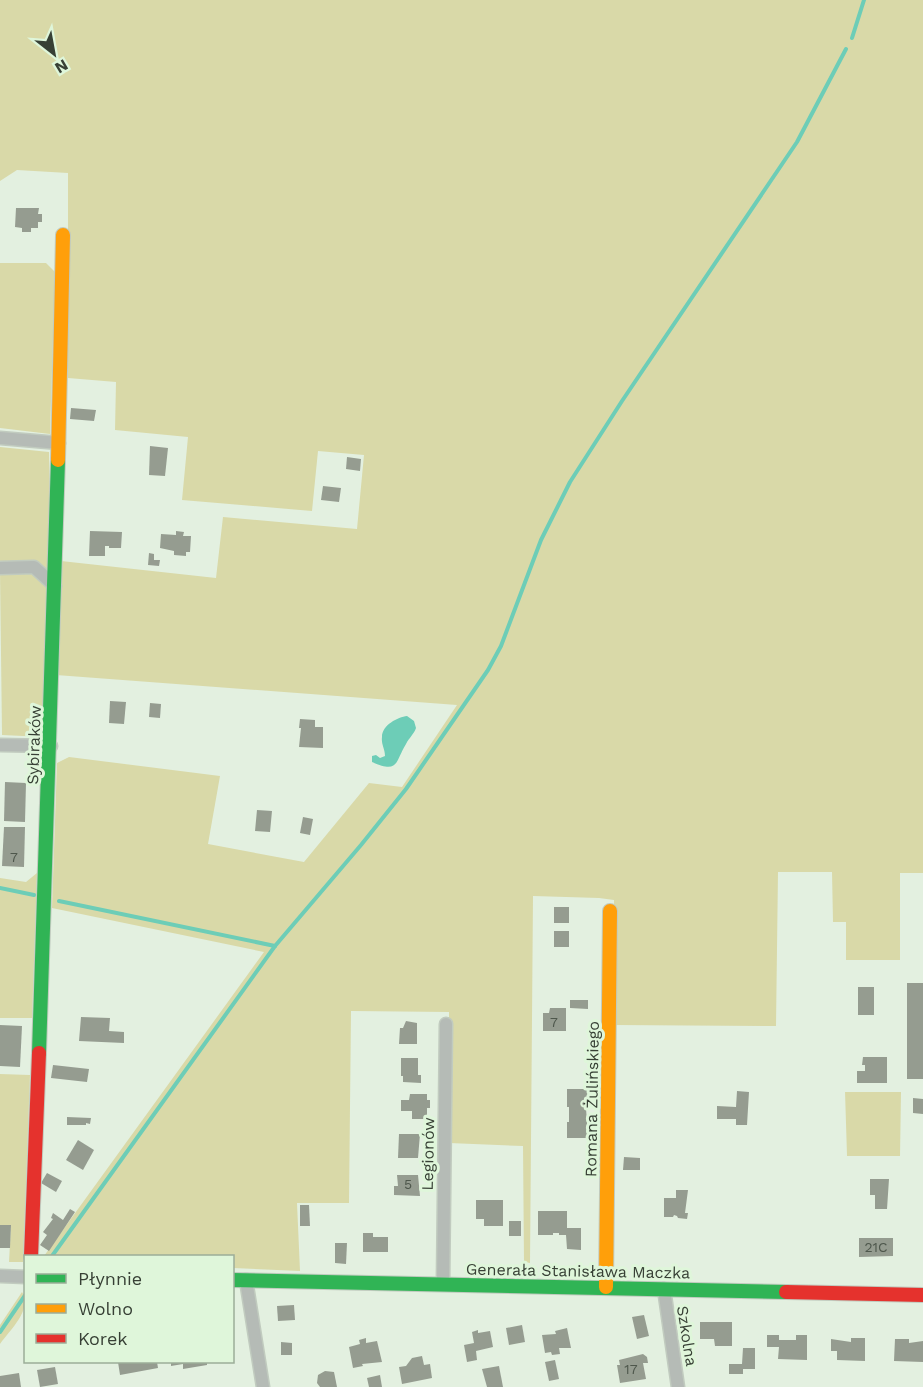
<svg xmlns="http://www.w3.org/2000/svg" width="923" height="1387" viewBox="0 0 923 1387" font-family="'Work Sans',sans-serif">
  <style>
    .green { fill: #d9d9a8 }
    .water { fill: #6dcdb7 }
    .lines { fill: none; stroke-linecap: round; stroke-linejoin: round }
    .stream { stroke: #6dcdb7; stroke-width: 4 }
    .building { fill: #959c90 }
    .street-casing { stroke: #c1cbbf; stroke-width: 15 }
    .fast-casing { stroke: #c1cbbf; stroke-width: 16 }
    .slow-casing { stroke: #c1cbbf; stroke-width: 16 }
    .jam-casing { stroke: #c1cbbf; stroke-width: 16 }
    .street { stroke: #b5bbb6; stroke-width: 12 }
    .fast { stroke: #30b455; stroke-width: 14 }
    .slow { stroke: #ff9f0a; stroke-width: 14 }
    .jam { stroke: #e5322d; stroke-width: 14 }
    .labels { text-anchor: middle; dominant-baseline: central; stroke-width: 6; stroke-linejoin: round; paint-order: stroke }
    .number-label { font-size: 14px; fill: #4e574c }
    .street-label { font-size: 16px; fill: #374035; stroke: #dff6da }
  </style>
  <rect width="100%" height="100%" fill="#e3f0e0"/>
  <g class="green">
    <path d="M 0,0 L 923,0 L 923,873 L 900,873 L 900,960 L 846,960 L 846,922 L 833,922 L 832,872 L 778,872 L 776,1026 L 613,1025 L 614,900 L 599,898 L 533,896 L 530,1263 L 524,1262 L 523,1146 L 449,1143 L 449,1012 L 351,1011 L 349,1203 L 297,1203 L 300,1271 L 233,1268 L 232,1256 L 44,1256 L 264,952 L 52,908 L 57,763 L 69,757 L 220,776 L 208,844 L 304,862 L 369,783 L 402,787 L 457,705 L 56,675 L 61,561 L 216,578 L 223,517 L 357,529 L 364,455 L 318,451 L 312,511 L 182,500 L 188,437 L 115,430 L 116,382 L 68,378 L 68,173 L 17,170 L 0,181 Z"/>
    <path d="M 0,263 L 46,263 L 55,272 L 50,434 L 0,428 Z"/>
    <path d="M 0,447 L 49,452 L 51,576 L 35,560 L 0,562 Z"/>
    <path d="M 28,571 L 38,575 L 52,591 L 44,737 L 2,735 L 0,572 Z"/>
    <path d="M 37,873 L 32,1018 L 0,1018 L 0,878 L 26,882 Z"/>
    <path d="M 0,1074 L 30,1075 L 23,1262 L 9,1262 L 11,1226 L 0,1225 Z"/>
    <path d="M 845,1092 L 901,1092 L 900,1156 L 847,1156 Z"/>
    <path d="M 22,1292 C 33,1309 10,1330 0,1344 L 0,1325 Z"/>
  </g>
  <path class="water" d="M 407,716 L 414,721 L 416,728 C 414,734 409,738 406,744 C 395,762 399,774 372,762 L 372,756 L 376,755 L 380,758 L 385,756 C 385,749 381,744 382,737 C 382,725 398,717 407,716 Z"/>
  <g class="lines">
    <g class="stream">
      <path d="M 852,38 L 864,0"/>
      <path d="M 0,888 L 34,895"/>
      <path d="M 59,901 L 275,946"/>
      <path d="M 52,1256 L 275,946 L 361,845 L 406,789 L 488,670 L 501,646 L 541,540 L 570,482 L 622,401 L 797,142 L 846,49"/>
      <path d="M 0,1332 L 26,1294"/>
    </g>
  </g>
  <g class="building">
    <path d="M 16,208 L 39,208 L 38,214 L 42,214 L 42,222 L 38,222 L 38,228 L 31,228 L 31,232 L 22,232 L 22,228 L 15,227 Z"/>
    <path d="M 71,408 L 96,410 L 94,421 L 70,419 Z"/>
    <path d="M 150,446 L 168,448 L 165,476 L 149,475 Z"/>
    <path d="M 347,457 L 361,459 L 360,471 L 346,469 Z"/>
    <path d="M 323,486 L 341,488 L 339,502 L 321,500 Z"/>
    <path d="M 90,531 L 122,532 L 121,548 L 109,548 L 109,546 L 105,546 L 105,556 L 89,556 Z"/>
    <path d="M 176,531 L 184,532 L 183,536 L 191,536 L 190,552 L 186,552 L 186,556 L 174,555 L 174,551 L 160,548 L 161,534 L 176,535 Z"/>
    <path d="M 149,553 L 154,554 L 154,560 L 160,560 L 159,566 L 148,565 Z"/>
    <path d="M 110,701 L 126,702 L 124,724 L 109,723 Z"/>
    <path d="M 150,703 L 161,704 L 160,718 L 149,717 Z"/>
    <path d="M 300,719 L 315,720 L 315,727 L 323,727 L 323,748 L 299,747 L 301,728 L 299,728 Z"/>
    <path d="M 5,782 L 26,783 L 25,822 L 4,821 Z"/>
    <path d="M 257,810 L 272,811 L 270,832 L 255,831 Z"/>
    <path d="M 303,817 L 313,819 L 310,835 L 300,833 Z"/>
    <path d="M 4,827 L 25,827 L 24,867 L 2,866 Z"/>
    <rect x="554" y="907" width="15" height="16"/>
    <rect x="554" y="931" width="15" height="16"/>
    <rect x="907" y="983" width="16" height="96"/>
    <rect x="858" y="987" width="16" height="28"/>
    <path d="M 570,1000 L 588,1000 L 588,1009 L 570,1008 Z"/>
    <path d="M 550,1008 L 566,1008 L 566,1031 L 543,1031 L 543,1013 L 549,1013 Z"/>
    <path d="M 81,1017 L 110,1018 L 109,1031 L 124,1032 L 124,1043 L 79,1041 Z"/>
    <path d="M 406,1021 L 417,1023 L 417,1044 L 399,1044 L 400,1028 L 403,1028 Z"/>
    <path d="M 0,1025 L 22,1026 L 20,1067 L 0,1066 Z"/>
    <path d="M 863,1057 L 887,1057 L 887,1083 L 857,1083 L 857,1071 L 865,1071 L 865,1065 L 862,1065 Z"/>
    <path d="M 401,1058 L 418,1058 L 418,1075 L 421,1075 L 421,1083 L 403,1082 L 403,1076 L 401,1076 Z"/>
    <path d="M 53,1065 L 89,1069 L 87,1082 L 51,1078 Z"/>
    <path d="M 567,1089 L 588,1089 L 588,1108 L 586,1108 L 588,1138 L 567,1138 L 567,1122 L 569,1122 L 569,1107 L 567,1107 Z"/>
    <path d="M 737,1091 L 749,1092 L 747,1125 L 736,1125 L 736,1119 L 717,1119 L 717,1106 L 736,1107 Z"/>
    <path d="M 410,1094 L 427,1094 L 427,1100 L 430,1100 L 430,1108 L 427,1108 L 427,1119 L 412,1119 L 412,1111 L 401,1111 L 401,1100 L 409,1100 Z"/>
    <path d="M 913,1098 L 923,1099 L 923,1114 L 913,1113 Z"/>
    <path d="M 67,1117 L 91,1118 L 90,1124 L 86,1123 L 86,1125 L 67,1125 Z"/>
    <path d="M 399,1134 L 420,1134 L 418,1158 L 398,1158 Z"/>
    <path d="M 78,1140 L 94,1150 L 83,1170 L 66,1160 Z"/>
    <path d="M 624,1157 L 640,1158 L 640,1170 L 623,1170 Z"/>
    <path d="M 47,1173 L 62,1181 L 56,1192 L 41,1183 Z"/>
    <path d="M 397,1175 L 418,1175 L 420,1196 L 394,1195 L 394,1186 L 398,1186 Z"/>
    <path d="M 870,1179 L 889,1179 L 887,1209 L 875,1209 L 875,1195 L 870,1195 Z"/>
    <path d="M 676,1190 L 688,1190 L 685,1213 L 688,1213 L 687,1219 L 678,1218 L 677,1216 L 674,1215 L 673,1217 L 664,1217 L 664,1198 L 676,1198 Z"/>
    <path d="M 476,1200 L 503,1200 L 503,1226 L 484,1226 L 484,1219 L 476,1219 Z"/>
    <path d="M 300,1205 L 309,1205 L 310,1226 L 300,1226 Z"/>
    <path d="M 70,1209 L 75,1212 L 49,1251 L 40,1245 L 47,1235 L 43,1232 L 53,1219 L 51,1218 L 53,1213 L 63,1220 Z"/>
    <path d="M 538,1211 L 567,1211 L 567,1228 L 581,1228 L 581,1250 L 567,1249 L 566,1235 L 559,1235 L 559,1233 L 553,1233 L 553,1235 L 538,1235 Z"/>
    <rect x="509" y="1221" width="12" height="15"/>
    <path d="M 0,1225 L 11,1225 L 10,1248 L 0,1248 Z"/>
    <path d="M 363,1233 L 373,1233 L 373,1237 L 388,1237 L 388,1252 L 363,1252 Z"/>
    <path d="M 859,1238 L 893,1238 L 893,1256 L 859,1257 Z"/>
    <path d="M 335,1243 L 347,1243 L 346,1264 L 335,1263 Z"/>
    <path d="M 294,1305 L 295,1320 L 278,1321 L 277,1306 Z"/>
    <path d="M 644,1315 L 649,1336 L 637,1339 L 632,1317 Z"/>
    <path d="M 700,1322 L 732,1322 L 732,1346 L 715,1346 L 714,1339 L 700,1339 Z"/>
    <path d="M 522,1325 L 525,1342 L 509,1345 L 506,1328 Z"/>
    <path d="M 567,1328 L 571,1348 L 559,1348 L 560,1354 L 552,1355 L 551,1352 L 545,1353 L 542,1335 L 556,1334 L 555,1331 Z"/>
    <path d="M 478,1330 L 478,1333 L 490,1331 L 493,1347 L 476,1351 L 477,1360 L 467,1362 L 464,1345 L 474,1343 L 472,1332 Z"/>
    <path d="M 767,1335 L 779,1335 L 779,1340 L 796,1340 L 796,1335 L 807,1335 L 807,1360 L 778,1359 L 779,1347 L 767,1347 Z"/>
    <path d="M 366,1338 L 366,1343 L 377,1341 L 382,1362 L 362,1364 L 363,1366 L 353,1368 L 349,1347 L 360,1344 L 359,1340 Z"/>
    <path d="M 851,1338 L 865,1338 L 865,1361 L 837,1360 L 837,1351 L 831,1351 L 831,1339 L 851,1342 Z"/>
    <path d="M 895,1339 L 909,1339 L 909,1343 L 923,1341 L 923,1362 L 894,1361 Z"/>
    <path d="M 281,1342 L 292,1343 L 292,1355 L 281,1355 Z"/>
    <path d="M 743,1348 L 755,1348 L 755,1369 L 743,1369 L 743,1374 L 729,1374 L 729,1364 L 742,1364 Z"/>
    <path d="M 643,1354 L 647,1357 L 648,1363 L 643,1363 L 646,1379 L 620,1383 L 617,1365 L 620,1365 L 619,1360 Z"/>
    <path d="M 422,1356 L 424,1365 L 430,1364 L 432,1378 L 402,1384 L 399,1367 L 406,1366 L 412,1358 Z"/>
    <path d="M 555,1360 L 559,1379 L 549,1381 L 545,1362 Z"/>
    <path d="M 118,1362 L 157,1362 L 158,1368 L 120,1375 Z"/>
    <path d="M 171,1362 L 207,1362 L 207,1365 L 183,1369 L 183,1364 L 171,1366 Z"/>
    <path d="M 499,1366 L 503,1387 L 487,1387 L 482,1369 Z"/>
    <path d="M 55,1367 L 58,1384 L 40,1387 L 37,1370 Z"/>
    <path d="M 325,1371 L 334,1372 L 337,1387 L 320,1387 L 317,1383 L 318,1375 Z"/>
    <path d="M 19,1373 L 21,1387 L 0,1387 L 0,1376 Z"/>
    <path d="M 380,1375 L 382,1387 L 369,1387 L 367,1378 Z"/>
  </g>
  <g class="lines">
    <g class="street-casing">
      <g id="street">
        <path d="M 0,438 L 59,443"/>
        <path d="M 0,568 L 34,567 L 55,586"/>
        <path d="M 0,745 L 51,746"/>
        <path d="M 0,1276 L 26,1277"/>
        <path d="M 246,1280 L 263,1387"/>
        <path d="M 443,1284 L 446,1024"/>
        <path d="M 664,1289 L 678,1387"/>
      </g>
    </g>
    <g class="fast-casing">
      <g id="fast">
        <path d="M 39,1053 L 58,460"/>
        <path d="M 232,1280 L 786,1292"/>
      </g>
    </g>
    <g class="slow-casing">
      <g id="slow">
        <path d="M 58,460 L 63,235"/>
        <path d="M 606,1287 L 610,911"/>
      </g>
    </g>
    <g class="jam-casing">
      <g id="jam">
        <path d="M 31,1256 L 39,1053"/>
        <path d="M 786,1292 L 923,1295"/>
      </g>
    </g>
    <use href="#street" class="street"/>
    <use href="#fast" class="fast"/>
    <use href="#slow" class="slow"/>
    <use href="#jam" class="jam"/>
  </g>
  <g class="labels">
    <g class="number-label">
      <text x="14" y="857">7</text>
      <text x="554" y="1022">7</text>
      <text x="408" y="1184">5</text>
      <text x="876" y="1247">21C</text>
      <text x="631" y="1369">17</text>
    </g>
    <g class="street-label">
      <text transform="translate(34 745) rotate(-88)">Sybiraków</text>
      <text transform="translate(592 1099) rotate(-89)">Romana Żulińskiego</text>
      <text transform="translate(428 1154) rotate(-89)">Legionów</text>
      <text transform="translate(578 1271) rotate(1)">Generała Stanisława Maczka</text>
      <text transform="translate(687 1336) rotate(81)">Szkolna</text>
    </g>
  </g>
  <rect x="24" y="1255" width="210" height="108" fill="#dff6da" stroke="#9cad98" stroke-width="1.5"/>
  <rect x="36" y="1274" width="30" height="9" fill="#30b455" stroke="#9cad98" stroke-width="1.5"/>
  <text x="78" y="1285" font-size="18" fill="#374035">Płynnie</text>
  <rect x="36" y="1304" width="30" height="9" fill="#ff9f0a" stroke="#9cad98" stroke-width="1.5"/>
  <text x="78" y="1315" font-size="18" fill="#374035">Wolno</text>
  <rect x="36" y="1334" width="30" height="9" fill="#e5322d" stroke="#9cad98" stroke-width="1.5"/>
  <text x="78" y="1345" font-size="18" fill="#374035">Korek</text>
  <g transform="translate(54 54) rotate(149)" stroke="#dff6da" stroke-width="4.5" paint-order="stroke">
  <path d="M0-4.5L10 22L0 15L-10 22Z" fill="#374035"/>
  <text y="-9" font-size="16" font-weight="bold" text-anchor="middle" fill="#374035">N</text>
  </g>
</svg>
